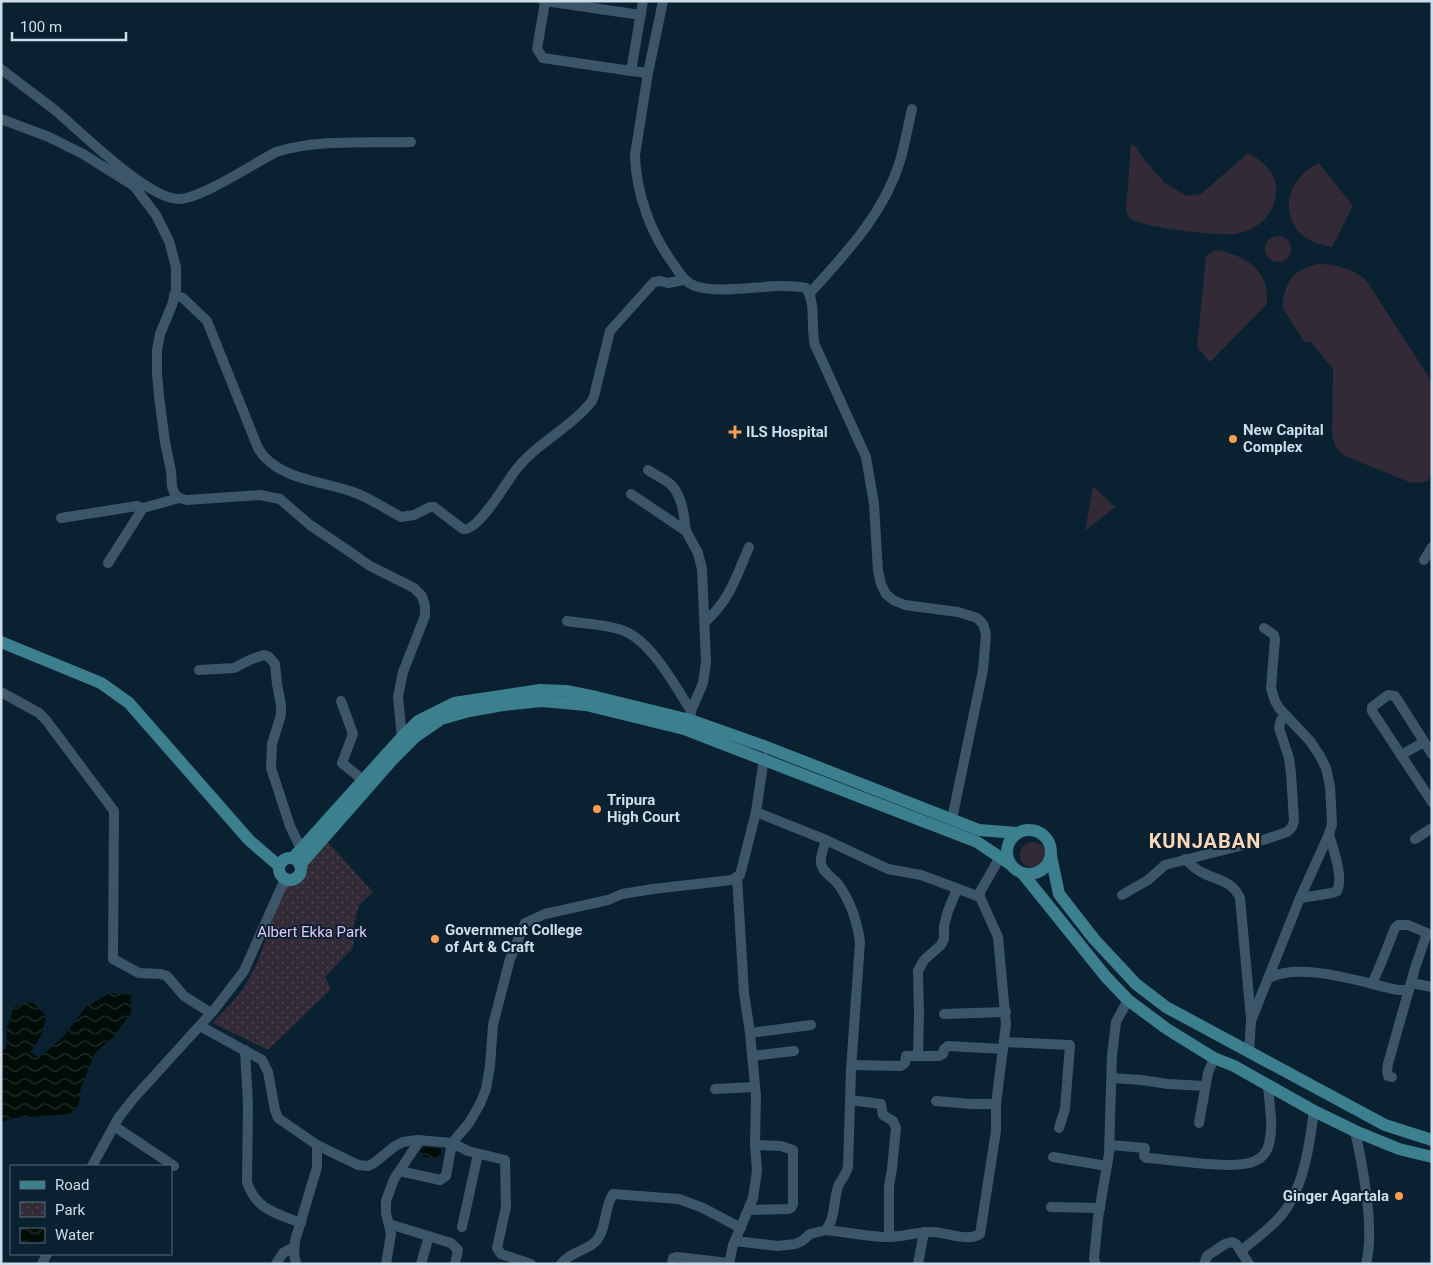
<svg xmlns="http://www.w3.org/2000/svg" width="1433" height="1265" viewBox="0 0 1433 1265" font-family="Roboto,sans-serif">
  <style>
    .grass { fill: #322a37 }
    .park { fill: url(#park-dots) }
    .water { fill: url(#water-waves) }
    .lines { fill: none; stroke-linecap: round; stroke-linejoin: round }
    .minor { stroke: #3d5568; stroke-width: 10 }
    .major { stroke: #3c7f8f; stroke-width: 12 }
    .poi-dot { fill: #fb9e50; stroke: #0a2132; stroke-width: 2 }
    .labels { text-anchor: middle; dominant-baseline: central; stroke-width: 4; stroke-linejoin: round; paint-order: stroke }
    .poi-label { font-size: 15px; font-weight: bold; fill: #cfdde9; stroke: #0a2132; text-anchor: start }
    .park-label { font-size: 15px; fill: #e5c6f5; stroke: #0a2132 }
    .district-label { font-size: 20px; font-weight: bold; letter-spacing: 1px; fill: #fed6b8; stroke: #0a2132 }
  </style>
  <defs>
    <pattern id="park-dots" width="8" height="8" patternUnits="userSpaceOnUse" patternTransform="scale(1.25)"><rect width="8" height="8" fill="#322a37"/><path d="M2 2h.1M6 6h.1" fill="none" stroke="#4f4854" stroke-width="1.8" stroke-linecap="round"/></pattern>
    <pattern id="water-waves" width="16" height="10" patternUnits="userSpaceOnUse" patternTransform="scale(1.25)"><rect width="16" height="10" fill="#000c07"/><path d="M0 5q4-4 8 0t8 0" fill="none" stroke="#242f2b"/></pattern>
  </defs>
  <rect width="100%" height="100%" fill="#0a2132"/>
  <g class="grass">
    <path d="M 1131,144 L 1136,147 L 1146,162 L 1165,183 L 1186,196 L 1201,194 L 1248,153 C 1263,161 1277,173 1276,191 C 1276,214 1258,230 1235,234 C 1220,236 1140,228 1130,218 C 1128,217 1127,213 1126,211 Z"/>
    <path d="M 1319,163 L 1353,206 L 1332,247 C 1322,245 1308,242 1300,233 C 1278,209 1291,175 1319,163 Z"/>
    <circle cx="1278" cy="249" r="13"/>
    <path d="M 1218,250 C 1248,257 1269,270 1267,304 L 1210,362 L 1197,347 L 1206,257 L 1213,251 Z"/>
    <path d="M 1317,264 C 1336,264 1351,268 1366,280 L 1430,379 L 1432,382 L 1432,472 L 1428,481 L 1418,483 L 1409,482 L 1345,456 C 1337,450 1334,446 1332,435 L 1333,369 L 1310,341 L 1305,343 L 1282,307 C 1286,280 1291,272 1317,264 Z"/>
    <path d="M 1093,486 L 1115,507 L 1085,531 Z"/>
    <circle cx="1033" cy="855" r="13"/>
  </g>
  <path class="park" d="M 325,839 L 373,892 L 359,905 L 353,929 L 353,948 L 325,977 L 331,989 L 268,1050 L 213,1023 C 223,1011 237,999 245,985 C 268,950 271,906 293,872 C 301,859 314,849 325,839 Z"/>
  <g class="water">
    <path d="M 110,993 L 131,995 L 131,1013 L 114,1036 L 95,1053 L 81,1087 L 79,1104 L 70,1114 L 14,1118 L 1,1122 L 1,1051 L 6,1049 L 7,1027 L 14,1007 L 32,1002 L 46,1015 L 42,1034 L 30,1053 L 40,1057 L 64,1036 L 86,1007 Z"/>
    <path d="M 424,1147 L 441,1149 L 441,1158 L 424,1157 L 420,1150 L 424,1149 Z"/>
  </g>
  <g class="lines">
    <g class="minor">
      <path d="M 543,1 L 545,2 L 537,49 L 543,58 L 631,71"/>
      <path d="M 545,1 L 641,15"/>
      <path d="M 643,1 L 631,71 L 648,73"/>
      <path d="M 663,1 L 648,73 L 635,155 C 636,194 651,234 674,265 C 680,274 685,282 695,286 C 727,296 772,281 806,288 C 817,305 810,326 815,345 L 866,457 L 874,504 L 878,571 L 881,584 L 886,594 L 893,600 L 905,605 L 958,612 L 977,618 L 983,624 L 986,634 L 983,670 L 952,819"/>
      <path d="M 1,69 C 19,83 38,97 56,111 C 81,132 149,200 179,199 C 202,198 253,164 276,152 C 318,139 366,143 411,142"/>
      <path d="M 1,119 L 49,137 L 83,154 L 134,186 L 156,215 L 169,241 L 176,267 L 176,290 L 172,305 L 160,334 L 157,350 L 157,373 L 159,396 L 165,442 L 171,471 L 172,487 L 175,494 L 179,498 L 187,500 L 260,495 L 280,499 L 310,525 L 350,552 L 370,566 L 414,588 L 422,596 L 425,606 L 425,616 L 403,672 L 398,697 L 402,737"/>
      <path d="M 810,293 C 845,254 884,214 900,161 C 905,144 908,126 912,109"/>
      <path d="M 174,295 L 183,298 L 207,321 L 258,448 C 275,479 322,481 353,492 C 370,498 386,509 401,517 L 414,515 L 430,507 L 434,507 L 463,529 C 478,532 506,483 515,471 C 536,443 571,428 592,401 L 594,396 L 610,331 L 654,282 L 660,281 L 668,283 L 684,280"/>
      <path d="M 648,470 C 654,474 662,478 669,483 C 682,493 684,515 686,531"/>
      <path d="M 631,494 L 686,531 L 698,553 L 702,569 L 706,662 L 703,683 L 691,711 L 690,720"/>
      <path d="M 61,518 L 137,506 L 143,508"/>
      <path d="M 1424,560 L 1432,547"/>
      <path d="M 108,563 L 143,508 L 179,498"/>
      <path d="M 567,621 C 585,624 607,624 624,631 C 651,641 676,687 691,711"/>
      <path d="M 705,622 C 730,600 736,577 749,547"/>
      <path d="M 199,670 L 234,668 L 252,659 L 264,655 L 269,657 L 275,664 L 277,684 L 281,705 L 281,715 L 272,744 L 271,768 L 290,826 L 301,849"/>
      <path d="M 1,692 L 39,713 L 46,720 L 114,811 L 113,959 L 139,973 L 161,974 L 167,976 L 184,996 L 211,1013"/>
      <path d="M 341,701 L 353,734 L 342,763 L 363,780"/>
      <path d="M 1432,754 L 1395,696 L 1388,695 L 1372,707 L 1372,711 L 1432,802"/>
      <path d="M 1401,755 L 1424,742"/>
      <path d="M 756,812 L 826,840 L 888,869 L 921,875 L 980,897"/>
      <path d="M 1415,839 L 1432,828"/>
      <path d="M 1185,859 C 1190,864 1195,869 1201,872 C 1216,880 1232,880 1240,898 L 1251,1019"/>
      <path d="M 1122,895 L 1148,880 L 1165,865 L 1263,840 L 1287,832 L 1292,827 L 1294,821 L 1291,773 L 1289,758 L 1279,728 L 1281,720 L 1285,715"/>
      <path d="M 1300,898 L 1332,893 L 1337,891 C 1344,877 1333,849 1329,834"/>
      <path d="M 1269,978 C 1300,961 1364,983 1398,990 L 1409,990"/>
      <path d="M 1411,983 L 1432,987"/>
      <path d="M 1372,984 L 1382,961 L 1395,928 L 1398,925 L 1408,925 L 1427,933 L 1415,968 L 1388,1064 L 1387,1071 L 1388,1076 L 1392,1077"/>
      <path d="M 944,1014 L 1006,1012"/>
      <path d="M 200,1026 L 262,1060 L 268,1072 L 275,1110 L 278,1118 L 317,1145 L 358,1165 L 368,1166 L 374,1163 L 395,1146 L 403,1142 L 417,1140 L 452,1143 L 469,1123 L 480,1104 L 486,1089 L 490,1066 L 493,1025 L 510,959 L 525,923 L 545,914 L 608,900 L 622,894 L 653,889 L 732,880 L 740,875 L 756,812 L 764,758"/>
      <path d="M 750,1033 L 811,1025"/>
      <path d="M 1004,1042 L 1070,1045 L 1065,1109 L 1059,1128"/>
      <path d="M 245,1050 L 248,1104 L 247,1182 C 256,1210 276,1213 301,1223"/>
      <path d="M 1249,1052 L 1251,1021 L 1300,898 L 1329,834 L 1332,824 L 1330,786 L 1326,768 L 1320,756 L 1310,741 L 1279,708 L 1275,701 L 1271,688 L 1275,639 L 1274,635 L 1264,628"/>
      <path d="M 918,1055 L 919,1015 L 918,971 L 924,960 L 941,945 L 944,939 L 944,926 L 948,911 L 957,889"/>
      <path d="M 752,1056 L 794,1051"/>
      <path d="M 852,1065 L 901,1066 L 905,1063 L 906,1056 L 938,1056 L 943,1054 L 944,1049 L 948,1046 L 1003,1049"/>
      <path d="M 1112,1078 L 1141,1080 L 1168,1084 L 1205,1086"/>
      <path d="M 715,1089 L 755,1087"/>
      <path d="M 850,1100 L 881,1104 L 883,1115 L 893,1121 L 896,1128 L 892,1169 L 889,1186 L 889,1237"/>
      <path d="M 936,1101 L 971,1104 L 996,1104"/>
      <path d="M 1199,1123 L 1208,1073 L 1214,1058"/>
      <path d="M 114,1126 L 174,1166"/>
      <path d="M 1355,1131 C 1363,1167 1375,1229 1366,1264"/>
      <path d="M 1110,1145 L 1145,1148 L 1144,1156 L 1146,1158 C 1172,1159 1234,1171 1255,1161 C 1262,1158 1267,1152 1269,1144 C 1274,1125 1269,1104 1268,1085"/>
      <path d="M 1053,1157 L 1107,1166"/>
      <path d="M 92,1166 L 119,1117 L 134,1098 L 214,1010 L 244,971 L 285,879"/>
      <path d="M 400,1171 L 440,1180 L 446,1176 L 452,1143 L 468,1151 L 505,1160 L 506,1207 L 497,1248 L 501,1254 L 531,1264"/>
      <path d="M 1051,1207 L 1100,1208"/>
      <path d="M 749,1210 L 788,1209 L 791,1208 L 793,1204 L 793,1150 L 781,1146 L 755,1145"/>
      <path d="M 389,1224 L 451,1243 L 458,1250 L 455,1264"/>
      <path d="M 462,1227 L 478,1154"/>
      <path d="M 826,1230 C 845,1232 865,1236 884,1237 C 901,1238 917,1231 934,1232 C 948,1233 968,1242 980,1234 L 996,1131 L 996,1104 L 1006,1024 L 998,937 L 980,897 L 980,892 L 1000,857"/>
      <path d="M 735,1241 L 778,1246 L 795,1244 L 802,1241 L 810,1234 L 826,1230 C 836,1218 833,1198 839,1184 C 843,1178 846,1174 848,1167 L 851,1070 L 860,942 C 857,920 851,902 838,884 C 833,878 822,872 821,863 C 820,856 824,847 826,840"/>
      <path d="M 1241,1251 C 1255,1239 1273,1227 1284,1212 C 1304,1186 1310,1142 1314,1111"/>
      <path d="M 42,1264 L 47,1254"/>
      <path d="M 276,1264 L 283,1253 L 294,1247"/>
      <path d="M 296,1264 L 294,1253 L 295,1241 L 317,1167 L 317,1145"/>
      <path d="M 386,1264 L 391,1234 L 386,1213 L 386,1201 L 394,1179 L 420,1140"/>
      <path d="M 421,1264 L 429,1236"/>
      <path d="M 561,1264 C 571,1251 588,1251 597,1240 C 607,1227 604,1207 613,1194 L 679,1199 L 703,1208 L 741,1228"/>
      <path d="M 672,1264 L 673,1258 L 677,1257 L 729,1263"/>
      <path d="M 729,1264 L 733,1245 L 753,1198 L 757,1171 L 755,1145 L 756,1096 L 750,1033 L 744,993 L 737,877"/>
      <path d="M 918,1264 L 924,1232"/>
      <path d="M 1096,1264 L 1094,1259 L 1098,1218 L 1109,1154 L 1112,1055 L 1116,1022 L 1128,1000"/>
      <path d="M 1204,1264 L 1207,1256 L 1225,1244 L 1232,1242 L 1236,1244 L 1249,1264"/>
    </g>
    <g class="major">
      <path d="M 1,642 L 101,683 L 129,703 L 249,840 L 279,866"/>
      <circle cx="1029" cy="852" r="22"/>
      <path d="M 1051,856 L 1059,894 L 1094,939 L 1136,984 L 1166,1007 L 1385,1125 L 1432,1140"/>
      <circle cx="290" cy="869" r="11"/>
      <path d="M 293,858 L 402,737 L 418,721 L 454,703 L 540,690 L 566,691 L 596,697 L 690,720 L 764,746 L 979,830 L 1017,833"/>
      <path d="M 300,865 L 393,759 L 415,737 L 441,719 L 469,711 L 503,705 L 542,701 L 586,705 L 684,729 L 977,842 L 1010,864"/>
      <path d="M 1023,874 L 1106,977 L 1128,1000 L 1167,1029 L 1214,1058 L 1234,1066 L 1314,1111 L 1355,1131 L 1399,1149 L 1432,1157"/>
    </g>
  </g>
  <g class="poi-dot">
    <path d="M732.5 424.5h5v5h5v5h-5v5h-5v-5h-5v-5h5z"/>
    <circle cx="1233" cy="439" r="5"/>
    <circle cx="597" cy="809" r="5"/>
    <circle cx="435" cy="939" r="5"/>
    <circle cx="1399" cy="1196" r="5"/>
  </g>
  <g class="labels">
    <g class="poi-label">
      <text x="1243" y="430">New Capital<tspan x="1243" dy="17">Complex</tspan></text>
      <text x="746" y="432">ILS Hospital</text>
      <text x="607" y="800">Tripura<tspan x="607" dy="17">High Court</tspan></text>
      <text x="445" y="930">Government College<tspan x="445" dy="17">of Art &amp; Craft</tspan></text>
      <text x="1389" y="1196" text-anchor="end">Ginger Agartala</text>
    </g>
    <g class="park-label">
      <text x="312" y="932">Albert Ekka Park</text>
    </g>
    <g class="district-label">
      <text x="1205" y="841">KUNJABAN</text>
    </g>
  </g>
  <rect width="1433" height="1265" fill="none" stroke="#cfdde9" stroke-width="5"/>
  <rect x="10" y="1165" width="162" height="90" fill="#0a2132" stroke="#596c7b"/>
  <rect x="20" y="1181" width="25" height="8" fill="#3c7f8f" stroke="#596c7b"/>
  <text x="55" y="1190" font-size="15" fill="#cfdde9">Road</text>
  <rect x="20" y="1202" width="25" height="15" fill="url(#park-dots)" stroke="#596c7b"/>
  <text x="55" y="1215" font-size="15" fill="#cfdde9">Park</text>
  <rect x="20" y="1228" width="25" height="15" fill="url(#water-waves)" stroke="#596c7b"/>
  <text x="55" y="1240" font-size="15" fill="#cfdde9">Water</text>
  <path d="M12 32v8h114v-8" fill="none" stroke="#cfdde9" stroke-width="2.5"/>
  <text x="20" y="32" font-size="15" fill="#cfdde9" stroke="#0a2132" stroke-width="4" paint-order="stroke">100 m</text>
</svg>
